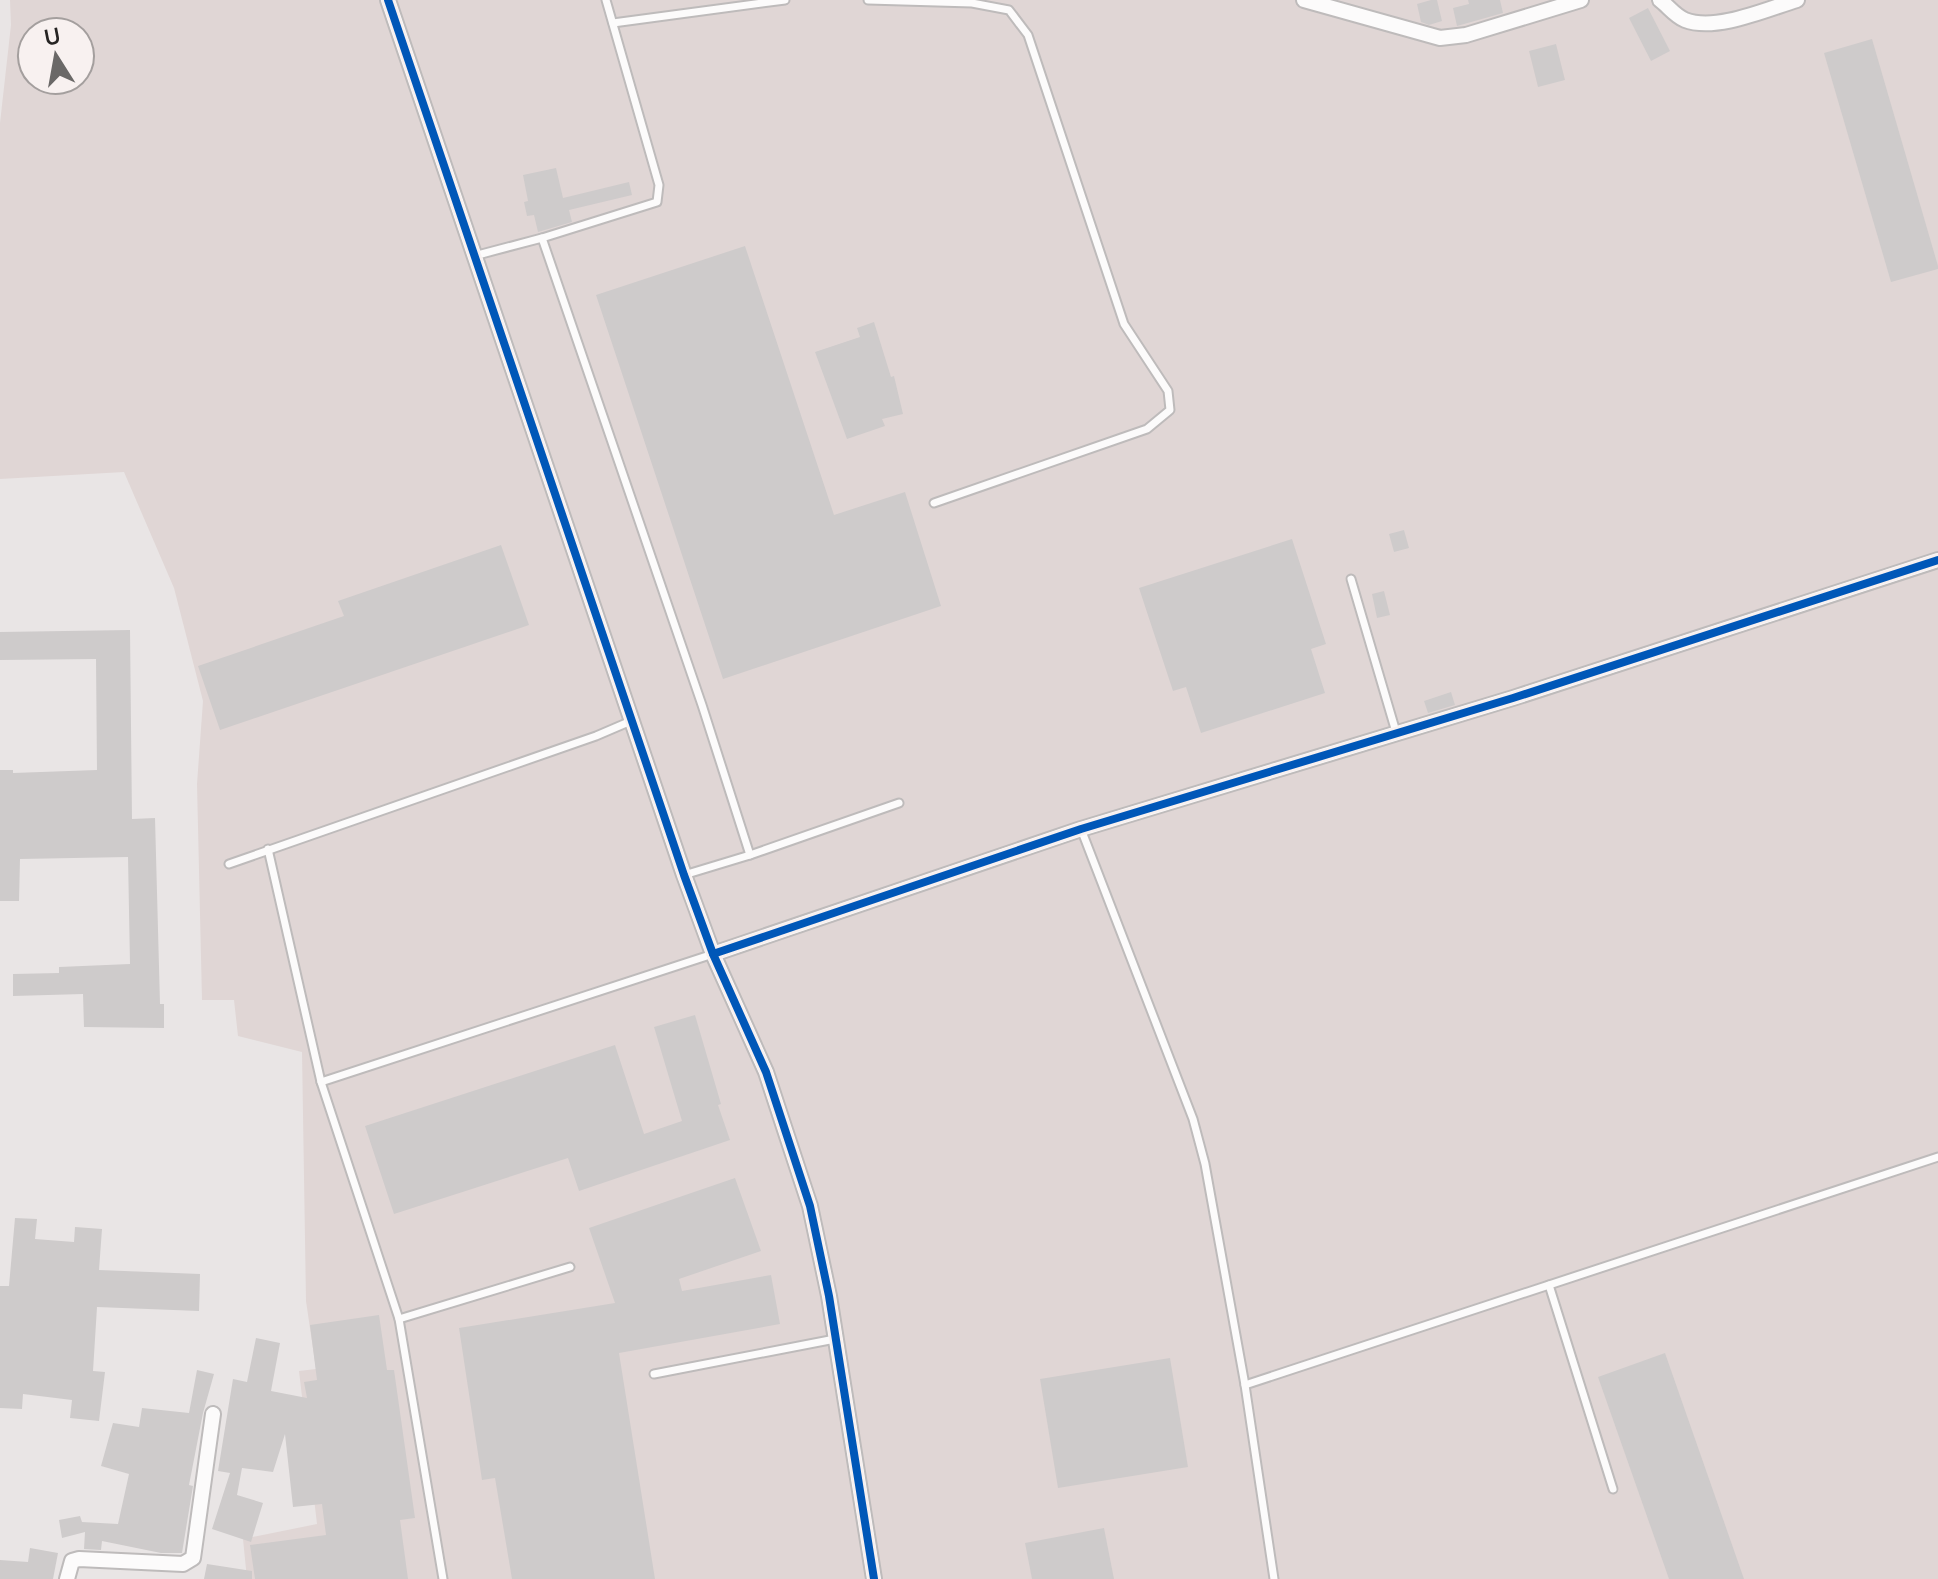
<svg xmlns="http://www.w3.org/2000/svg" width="1938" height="1579" viewBox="0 0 1938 1579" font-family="Manrope,sans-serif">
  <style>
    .built { fill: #e0d6d5; fill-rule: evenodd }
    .building { fill: #cecbcb }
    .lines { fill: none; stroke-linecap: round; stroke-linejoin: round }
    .service-casing { stroke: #bebbbb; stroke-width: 11 }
    .minor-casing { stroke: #bebbbb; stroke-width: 18 }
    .service { stroke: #fcfbfb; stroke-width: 7 }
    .minor { stroke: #fcfbfb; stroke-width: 14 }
    .cycleway-casing { stroke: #f8f1f0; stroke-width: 13 }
    .cycleway { stroke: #0057b8; stroke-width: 8 }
  </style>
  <rect width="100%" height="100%" fill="#e9e5e5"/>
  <path class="built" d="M 10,0 L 1938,0 L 1938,1579 L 247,1579 L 243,1539 L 317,1524 L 299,1371 L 316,1369 L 306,1301 L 302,1052 L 238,1036 L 234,1000 L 202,1000 L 197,784 L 203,701 L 174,588 L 124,472 L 0,479 L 0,123 L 11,25 ZM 32,32 L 80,32 L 80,80 L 32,80 Z"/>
  <g class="building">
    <path d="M 1431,0 L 1437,0 L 1442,21 L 1429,25 L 1421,22 L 1417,4 Z"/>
    <path d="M 1468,0 L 1500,0 L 1503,13 L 1457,26 L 1453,8 L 1469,4 Z"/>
    <path d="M 1648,8 L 1670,51 L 1651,61 L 1629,18 Z"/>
    <path d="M 1872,39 L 1938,266 L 1938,269 L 1891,282 L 1824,53 Z"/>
    <path d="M 1556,44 L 1565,80 L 1538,87 L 1529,51 Z"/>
    <path d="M 556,168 L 563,198 L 629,182 L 632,195 L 569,210 L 572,222 L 538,232 L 534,215 L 527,216 L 524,202 L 528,201 L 523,175 Z"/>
    <path d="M 745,246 L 834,515 L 905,492 L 941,606 L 723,679 L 596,295 Z"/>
    <path d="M 874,322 L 891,377 L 894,376 L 903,414 L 882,419 L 885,426 L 847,439 L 815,352 L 860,337 L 857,328 Z"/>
    <path d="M 1404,530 L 1409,548 L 1394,552 L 1389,534 Z"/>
    <path d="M 1292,539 L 1326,644 L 1311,649 L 1325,693 L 1201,733 L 1186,687 L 1173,691 L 1139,588 Z"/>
    <path d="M 501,545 L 529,625 L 220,730 L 198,666 L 344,616 L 338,601 Z"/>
    <path d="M 1384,591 L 1390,615 L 1377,618 L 1372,594 Z"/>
    <path d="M 130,630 L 132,819 L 155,818 L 160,1004 L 164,1004 L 164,1028 L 84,1027 L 83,994 L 13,996 L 13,974 L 59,973 L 59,967 L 130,964 L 128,857 L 20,859 L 19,901 L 0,901 L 0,770 L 13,770 L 13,773 L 97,770 L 96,659 L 0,660 L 0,632 Z"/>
    <path d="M 1451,692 L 1455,705 L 1428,713 L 1424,701 Z"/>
    <path d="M 695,1015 L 721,1104 L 718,1105 L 730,1140 L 579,1191 L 568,1158 L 394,1214 L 365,1126 L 615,1045 L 644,1134 L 682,1121 L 654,1027 Z"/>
    <path d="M 735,1178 L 761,1251 L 679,1279 L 682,1291 L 771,1275 L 780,1324 L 619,1353 L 655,1579 L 512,1579 L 495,1478 L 482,1480 L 459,1328 L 615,1303 L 589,1228 Z"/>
    <path d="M 15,1218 L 37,1219 L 35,1239 L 74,1242 L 75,1227 L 102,1229 L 99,1270 L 200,1274 L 199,1311 L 97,1307 L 93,1371 L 105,1372 L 99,1421 L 70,1418 L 72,1400 L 23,1394 L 22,1409 L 0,1408 L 0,1286 L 9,1286 Z"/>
    <path d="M 379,1315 L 387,1370 L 394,1370 L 415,1518 L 400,1520 L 408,1579 L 255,1579 L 250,1545 L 326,1535 L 322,1504 L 293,1507 L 285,1434 L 273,1472 L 242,1468 L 237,1495 L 263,1503 L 251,1542 L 212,1529 L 230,1473 L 218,1471 L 233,1379 L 247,1382 L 256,1338 L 280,1343 L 271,1391 L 307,1398 L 304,1382 L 317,1380 L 310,1325 Z"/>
    <path d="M 1665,1353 L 1744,1579 L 1669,1579 L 1598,1377 Z"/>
    <path d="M 1170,1358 L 1188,1467 L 1058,1488 L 1040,1379 Z"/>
    <path d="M 197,1370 L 214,1374 L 203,1413 L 189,1485 L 193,1486 L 182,1553 L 161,1553 L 102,1541 L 101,1550 L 84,1549 L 85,1532 L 62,1538 L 59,1520 L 80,1516 L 82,1522 L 118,1524 L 129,1474 L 101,1466 L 113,1423 L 139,1427 L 142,1408 L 189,1413 Z"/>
    <path d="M 1104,1528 L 1114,1579 L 1032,1579 L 1025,1543 Z"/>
    <path d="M 30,1548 L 58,1553 L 53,1579 L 0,1579 L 0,1560 L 28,1562 Z"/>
    <path d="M 207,1564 L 252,1571 L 252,1579 L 204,1579 Z"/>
  </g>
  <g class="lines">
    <g class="service-casing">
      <g id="service">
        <path d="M 606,0 L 659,185 L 657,202 L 542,238 L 702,705 L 750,855"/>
        <path d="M 868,0 L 972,3 L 1009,10 L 1028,35 L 1124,324 L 1168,391 L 1170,410 L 1147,429 L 934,503"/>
        <path d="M 613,23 L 785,0"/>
        <path d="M 474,256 L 542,238"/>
        <path d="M 1351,579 L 1396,732"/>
        <path d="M 1081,829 L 1193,1119 L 1205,1164 L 1245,1385 L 1938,1157"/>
        <path d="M 268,849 L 321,1082 L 399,1319 L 443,1579"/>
        <path d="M 229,864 L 596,736 L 631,721"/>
        <path d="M 684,875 L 750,855 L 899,803"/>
        <path d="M 321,1082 L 713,954"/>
        <path d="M 1549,1285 L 1613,1489"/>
        <path d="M 399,1319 L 570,1267"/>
        <path d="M 654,1374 L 835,1339"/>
        <path d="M 1245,1385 L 1274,1579"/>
      </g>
    </g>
    <g class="minor-casing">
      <g id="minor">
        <path d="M 388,0 L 684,875 L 713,954 L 766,1072 L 810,1206 L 829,1296 L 874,1579"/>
        <path d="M 1304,0 L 1440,38 L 1466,35 L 1581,0"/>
        <path d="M 1660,0 C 1668,6 1675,16 1685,20 C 1716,32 1767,9 1797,0"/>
        <path d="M 713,954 L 1081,829 L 1513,698 L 1938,560"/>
        <path d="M 67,1579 L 72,1561 L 79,1559 L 183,1564 L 193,1558 L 213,1414"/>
      </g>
    </g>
    <use href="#service" class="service"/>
    <use href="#minor" class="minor"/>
    <g class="cycleway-casing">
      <g id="cycleway">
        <path d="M 388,0 L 684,875 L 713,954 L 766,1072 L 810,1206 L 829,1296 L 874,1579"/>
        <path d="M 713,954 L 1081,829 L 1513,698 L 1938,560"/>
      </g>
    </g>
    <use href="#cycleway" class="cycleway"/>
  </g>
  <g transform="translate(56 56) rotate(349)"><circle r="38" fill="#f8f1f0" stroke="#a49f9e" stroke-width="2"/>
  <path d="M0-6L14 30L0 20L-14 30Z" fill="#6a6867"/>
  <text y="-12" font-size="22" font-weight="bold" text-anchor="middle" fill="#262423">U</text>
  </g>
</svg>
